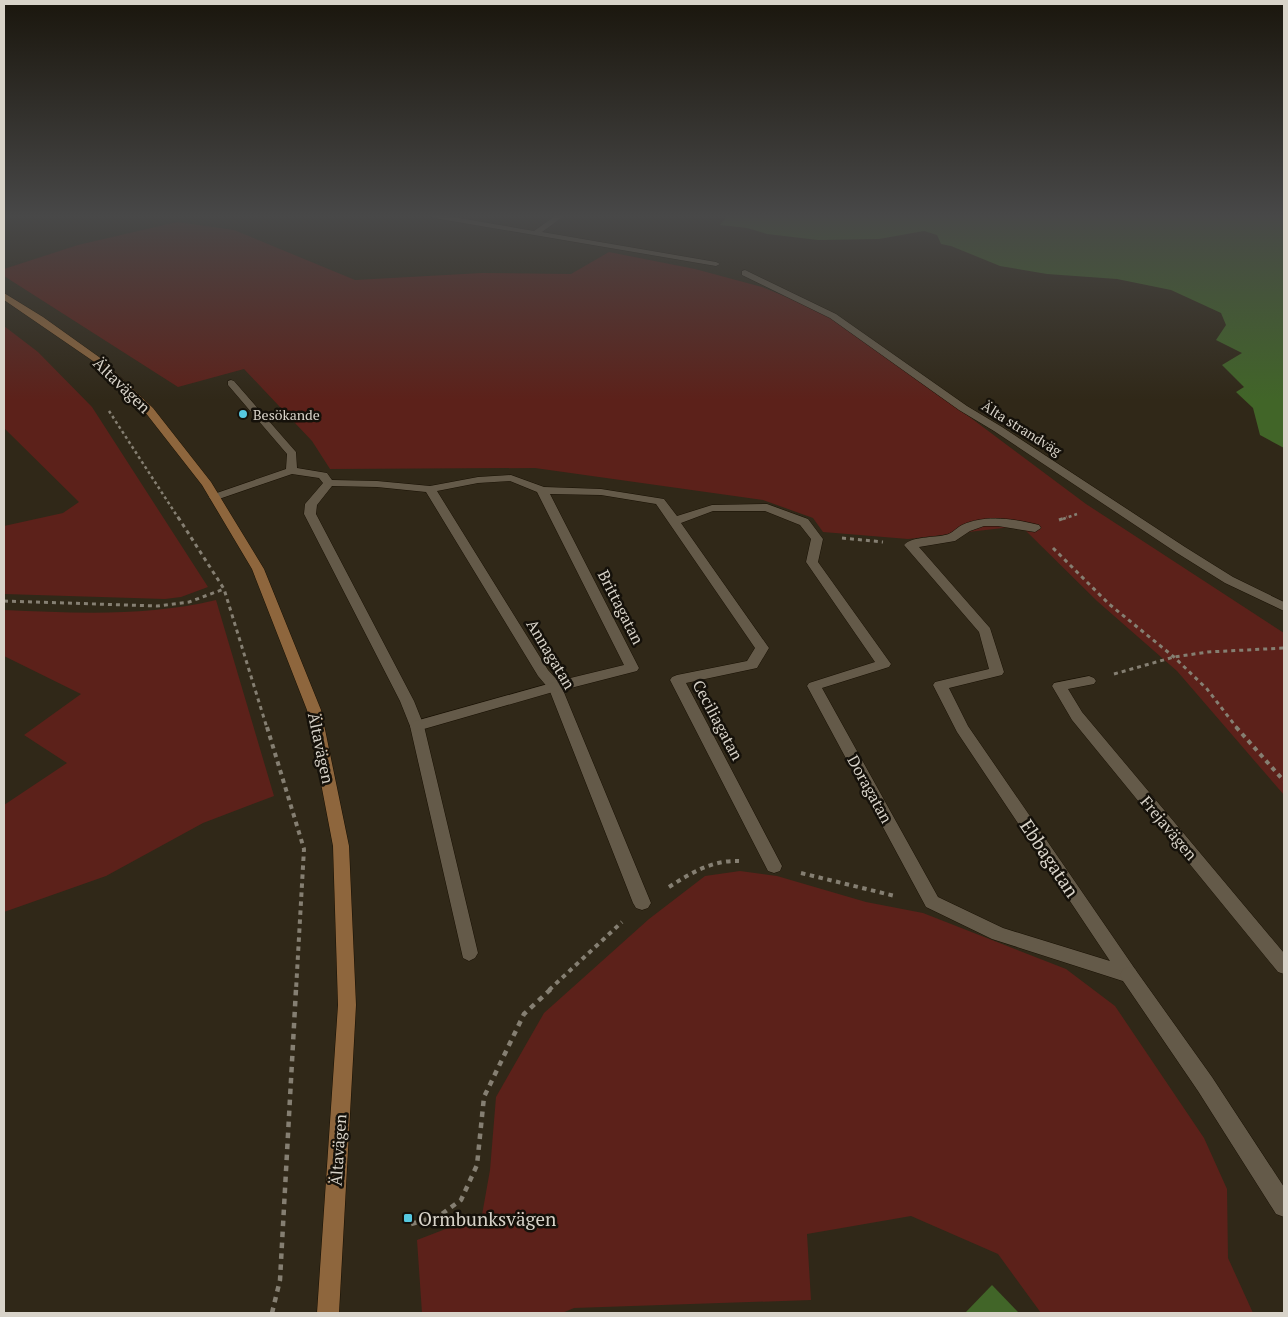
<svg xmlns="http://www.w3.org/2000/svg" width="1288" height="1317" viewBox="0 0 1288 1317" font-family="'PT Serif',serif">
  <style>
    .green { fill: #5c211a }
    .water { fill: #416528 }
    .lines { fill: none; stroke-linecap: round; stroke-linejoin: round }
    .service-casing { stroke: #181003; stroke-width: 1 }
    .minor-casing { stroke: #181003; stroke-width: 1 }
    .secondary-casing { stroke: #181003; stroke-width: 1 }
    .path-far3 { stroke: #857f72; stroke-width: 2.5; stroke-dasharray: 3 3; stroke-linecap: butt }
    .path-far2 { stroke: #857f72; stroke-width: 3; stroke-dasharray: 4 4; stroke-linecap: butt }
    .path-far1 { stroke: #857f72; stroke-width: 4; stroke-dasharray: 4.5 4.5; stroke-linecap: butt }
    .path { stroke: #857f72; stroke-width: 4.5; stroke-dasharray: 5.5 5.5; stroke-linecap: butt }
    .service { fill: #645a49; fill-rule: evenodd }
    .minor { fill: #645a49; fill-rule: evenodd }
    .secondary { fill: #8e663d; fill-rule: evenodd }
    .poi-dot { fill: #56c9e0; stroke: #15110a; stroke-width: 2 }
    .labels { text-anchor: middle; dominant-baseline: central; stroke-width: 5; stroke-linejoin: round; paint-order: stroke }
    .far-poi-label { font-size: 14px; fill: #d8d3c9; stroke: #15110a; text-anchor: start }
    .far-street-label { font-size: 14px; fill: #d8d3c9; stroke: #15110a }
    .street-label { font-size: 16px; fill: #d8d3c9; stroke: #15110a }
    .near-street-label { font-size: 19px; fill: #d8d3c9; stroke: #15110a }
    .near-poi-label { font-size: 19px; fill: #d8d3c9; stroke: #15110a; text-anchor: start }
  </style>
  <rect width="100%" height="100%" fill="#302818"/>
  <g class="green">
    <path d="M 177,222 L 234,230 L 355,280 L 482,273 L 571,274 L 609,252 L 695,269 L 762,287 L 811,307 L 860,335 L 1086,504 L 1284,633 L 1284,795 L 1177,671 L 1097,601 L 1021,526 L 908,539 L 823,532 L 813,518 L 763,500 L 535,468 L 330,469 L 312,441 L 244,369 L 178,387 L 4,276 L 4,269 L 78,245 Z"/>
    <path d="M 4,326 L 38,352 L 92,407 L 208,587 L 181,597 L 165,599 L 4,594 L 4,526 L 63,513 L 79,502 L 4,428 Z"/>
    <path d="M 216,600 L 274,796 L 203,823 L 106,876 L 4,912 L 4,805 L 67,763 L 24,735 L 81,694 L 4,656 L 4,610 C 76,613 145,617 216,600 Z"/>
    <path d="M 740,871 L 777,876 L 866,902 L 923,913 L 1066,969 L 1115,1006 L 1204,1138 L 1227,1189 L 1228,1258 L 1253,1313 L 1041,1313 L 998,1254 L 911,1216 L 807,1234 L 811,1300 L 574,1308 L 562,1313 L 422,1313 L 417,1240 L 482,1215 L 490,1170 L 496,1097 L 544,1013 L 649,919 L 705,876 Z"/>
  </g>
  <g class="water">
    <path d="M 727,216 L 1284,216 L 1284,448 L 1260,435 L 1253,408 L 1236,392 L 1244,387 L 1222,365 L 1242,353 L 1216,340 L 1226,325 L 1221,313 L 1171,290 L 1117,279 L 1047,274 L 1000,266 L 951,246 L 941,244 L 937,235 L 924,231 L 879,239 L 818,240 L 767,234 L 747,228 L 720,225 Z"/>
    <path d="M 992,1285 L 1019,1313 L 965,1313 Z"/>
  </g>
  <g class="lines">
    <g class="service-casing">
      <g id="service">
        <path d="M 231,380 L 234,381 L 296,452 L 297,468 L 327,473 L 332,480 L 377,481 L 430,486 L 478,477 L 511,475 L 544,487 L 601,489 L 664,499 L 677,516 L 712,505 L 767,504 L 808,519 L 823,539 L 818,562 L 891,664 L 889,667 L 822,688 L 938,897 L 1003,928 L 1110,961 L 957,732 L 933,685 L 935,682 L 989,669 L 979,632 L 904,545 C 912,536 934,538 945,535 C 952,534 956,528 962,525 C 986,514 1015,519 1039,525 L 1041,528 L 1035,532 L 998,526 L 984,526 L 970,531 L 955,541 L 919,547 L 990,628 L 1004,672 L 1002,675 L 949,688 L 968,726 L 1135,969 L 1138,975 L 1135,981 L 1129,983 L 992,939 L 926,907 L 807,686 L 809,683 L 875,662 L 806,562 L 811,539 L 800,525 L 765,511 L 713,511 L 681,523 L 769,648 L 757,668 L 686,683 L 782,866 L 780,871 L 774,873 L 768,871 L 670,680 L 672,677 L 677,675 L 747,661 L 755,648 L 656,504 L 601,495 L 550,494 L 639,668 L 637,671 L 563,690 L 651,903 L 648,908 L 642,910 L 636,908 L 633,903 L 549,689 L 538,676 L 426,492 L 377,487 L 332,486 L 317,505 L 316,514 L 414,701 L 424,726 L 478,953 L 475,958 L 469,961 L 463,958 L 410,726 L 400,701 L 304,514 L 305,504 L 323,483 L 319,478 L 292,474 L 219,499 L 211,499 L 209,497 L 211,495 L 286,469 L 287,454 L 228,385 L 228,381 ZM 510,481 L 537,492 L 624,665 L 558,681 L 548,670 L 437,491 L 478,483 Z"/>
        <path d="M 1089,676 L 1094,678 L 1096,681 L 1094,684 L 1068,689 L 1082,712 L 1284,953 L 1284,974 L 1278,972 L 1072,720 L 1052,686 L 1054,683 Z"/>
      </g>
    </g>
    <g class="minor-casing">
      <g id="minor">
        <path d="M 430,216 L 447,216 L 534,231 L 555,216 L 564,216 L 542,232 L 716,262 L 720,264 L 716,266 L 434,218 Z"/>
        <path d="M 745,270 L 836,314 L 967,406 L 1002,427 L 1185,547 L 1233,577 L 1284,602 L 1284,611 L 1225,583 L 1177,553 L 994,431 L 959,410 L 830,318 L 742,275 L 742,271 Z"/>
        <path d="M 555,682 L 560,684 L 562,687 L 560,690 L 417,731 L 412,730 L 410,726 L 412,722 Z"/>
        <path d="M 1129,967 L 1135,969 L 1212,1077 L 1284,1187 L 1284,1217 L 1276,1214 L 1198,1091 L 1123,981 L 1120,975 L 1123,969 Z"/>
      </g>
    </g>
    <g class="secondary-casing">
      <path id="secondary" d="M 4,293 L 43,317 L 99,357 L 153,408 L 211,482 L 264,569 L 321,710 L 349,846 L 356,1005 L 339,1313 L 317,1313 L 338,1005 L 333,846 L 307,710 L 252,569 L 202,485 L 145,412 L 93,361 L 4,300 Z"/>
    </g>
    <g class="path-far3">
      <path d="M 109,411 L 179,519"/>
      <path d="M 1063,519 L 1077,514"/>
    </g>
    <g class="path-far2">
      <path d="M 178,517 L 224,589 L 267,728"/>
      <path d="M 1059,520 L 1067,517"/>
      <path d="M 842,538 L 883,542"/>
      <path d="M 1053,548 L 1109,604 L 1174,657 L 1207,689 L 1237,728"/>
      <path d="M 4,601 L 157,606 L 189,602 L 224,589"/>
      <path d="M 1114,674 L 1174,657 L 1208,652 L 1284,648"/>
    </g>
    <g class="path-far1">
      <path d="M 267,727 L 304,849 L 296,990"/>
      <path d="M 1236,727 L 1284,781"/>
      <path d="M 801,873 L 895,896"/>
      <path d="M 669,887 C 691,873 712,860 739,861"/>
      <path d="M 549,990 L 622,922"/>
    </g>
    <g class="path">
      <path d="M 411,1224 L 439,1216 L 461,1200 L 477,1165 L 484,1097 L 524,1014 L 551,989"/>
      <path d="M 272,1313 L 280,1280 L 296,989"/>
    </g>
    <use href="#service" class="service"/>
    <use href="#minor" class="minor"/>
    <use href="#secondary" class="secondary"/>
  </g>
  <linearGradient id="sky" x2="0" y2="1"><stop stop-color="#1a160d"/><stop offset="0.54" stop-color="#484848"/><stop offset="1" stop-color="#484848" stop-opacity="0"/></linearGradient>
  <rect width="1288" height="400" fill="url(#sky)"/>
  <g class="poi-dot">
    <circle cx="243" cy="414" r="5"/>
    <rect x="403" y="1213" width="10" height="10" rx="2.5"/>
  </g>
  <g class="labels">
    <g class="far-poi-label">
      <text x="253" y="414">Besökande</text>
    </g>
    <g class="far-street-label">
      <text transform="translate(1022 428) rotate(32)">Älta strandväg</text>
    </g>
    <g class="street-label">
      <text transform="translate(122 385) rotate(44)">Ältavägen</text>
      <text transform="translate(621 607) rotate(63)">Brittagatan</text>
      <text transform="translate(551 654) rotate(59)">Annagatan</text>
      <text transform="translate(718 720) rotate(62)">Ceciliagatan</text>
      <text transform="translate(321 748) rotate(78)">Ältavägen</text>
      <text transform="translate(870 789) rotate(61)">Doragatan</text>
      <text transform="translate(1169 828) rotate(50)">Frejavägen</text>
      <text transform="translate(338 1150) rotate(-86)">Ältavägen</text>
    </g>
    <g class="near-street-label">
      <text transform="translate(1050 858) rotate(56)">Ebbagatan</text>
    </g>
    <g class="near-poi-label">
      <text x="418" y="1218">Ormbunksvägen</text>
    </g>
  </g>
  <rect width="1288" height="1317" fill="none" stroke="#d8d3c9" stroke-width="10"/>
</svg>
